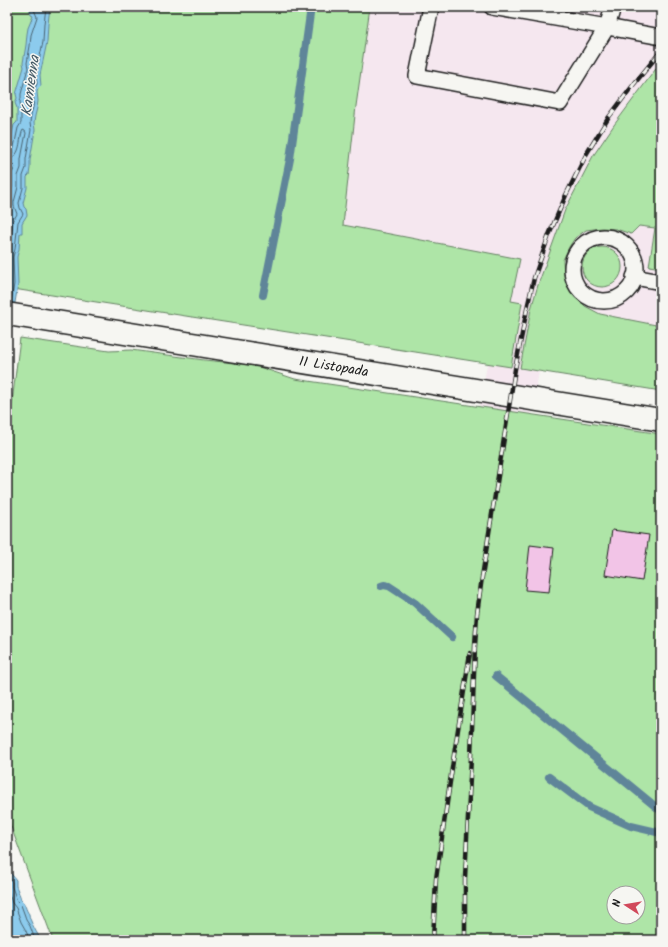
<svg xmlns="http://www.w3.org/2000/svg" width="668" height="947" viewBox="0 0 668 947" font-family="Kalam,sans-serif">
  <style>
    .built { fill: #f5e7ef }
    .green { fill: #aee5a7; stroke: #658062; fill-rule: evenodd }
    .water { fill: #8ccbed; stroke: #5f8599 }
    .lines { fill: none; stroke-linecap: round; stroke-linejoin: round }
    .shore { stroke: #496270; stroke-width: 1 }
    .stream { stroke: #5f8599; stroke-width: 8 }
    .building { fill: #f2c4e7; stroke: #1c1c1c }
    .service-casing { stroke: #1c1c1c; stroke-width: 18 }
    .tertiary-casing { stroke: #1c1c1c; stroke-width: 25 }
    .service { stroke: #f6f6f2; stroke-width: 15 }
    .tertiary { stroke: #f6f6f2; stroke-width: 22 }
    .rail-casing { stroke: #1c1c1c; stroke-width: 4.5 }
    .rail { stroke: #f6f6f2; stroke-width: 3; stroke-dasharray: 9; stroke-linecap: butt }
    .labels { text-anchor: middle; dominant-baseline: central; stroke-width: 3; stroke-linejoin: round; paint-order: stroke }
    .street-label { font-size: 14px; fill: #1c1c1c; stroke: #f6f6f2 }
    .water-label { font-size: 15px; font-style: italic; fill: #435965; stroke: #f6f6f2 }
  </style>
  <rect width="100%" height="100%" fill="#f6f6f2"/>
  <filter id="ink" filterUnits="userSpaceOnUse"><feTurbulence type="fractalNoise" baseFrequency=".025" numOctaves="2"/><feDisplacementMap in="SourceGraphic" scale="8" xChannelSelector="R" yChannelSelector="G"/><feConvolveMatrix kernelMatrix="1 2 1 2 8 2 1 2 1" color-interpolation-filters="sRGB"/></filter>
  <g filter="url(#ink)">
    <path class="built" d="M 366,7 L 661,7 L 661,329 L 549,312 L 527,443 L 474,434 L 499,302 L 343,226 Z"/>
    <g class="green">
      <path d="M 7,7 L 370,7 L 356,106 L 343,225 L 520,259 L 511,301 L 522,303 L 511,367 L 7,288 Z"/>
      <path d="M 661,62 L 661,268 L 649,266 L 655,228 L 639,226 L 631,234 L 616,229 L 602,228 L 586,230 L 575,238 L 569,247 L 563,260 L 564,275 L 572,293 L 585,306 L 600,314 L 661,326 L 661,391 L 520,368 L 531,309 L 538,285 L 565,210 L 593,156 L 614,125 Z"/>
      <circle cx="602" cy="267" r="20"/>
      <path d="M 20,338 L 109,351 L 131,350 L 204,360 L 253,365 L 295,379 L 661,434 L 661,940 L 53,940 L 7,816 L 7,443 ZM 614,893 L 638,893 L 638,917 L 614,917 Z"/>
    </g>
    <g class="water">
      <path d="M 29,7 L 50,7 L 48,24 L 47,42 L 40,75 L 41,86 L 38,89 L 37,92 L 38,101 L 37,108 L 35,116 L 34,123 L 35,130 L 30,160 L 30,168 L 29,175 L 27,177 L 27,188 L 23,203 L 24,207 L 26,209 L 27,215 L 22,223 L 22,233 L 20,233 L 19,249 L 17,257 L 18,285 L 7,349 L 7,171 L 9,151 L 12,133 L 14,125 L 17,122 L 17,108 L 15,103 L 17,98 L 16,94 L 24,67 L 23,63 L 26,45 L 27,34 L 28,28 L 33,16 L 31,15 Z"/>
      <path d="M 7,862 L 8,864 L 9,871 L 16,880 L 16,886 L 20,896 L 21,900 C 26,904 25,909 29,914 C 29,920 38,935 41,940 L 12,940 L 7,930 Z"/>
    </g>
    <g class="lines">
      <g class="shore">
        <path d="M 7,154 L 10,154 L 13,152 L 18,128 L 21,123 L 21,108 L 20,102 L 21,98 L 21,94 L 28,68 L 27,63 L 30,46 L 31,35 L 37,17 L 33,7"/>
        <path d="M 7,159 C 21,158 19,142 22,132 L 23,130 L 25,131 L 26,133 L 21,159 L 21,168 L 18,176 L 18,187 L 14,202 L 14,206 L 17,214 L 13,221 L 10,248 L 8,256 L 9,284 L 7,299"/>
        <path d="M 7,165 L 13,165 L 15,167 L 12,173 L 12,187 L 8,201 L 8,206 L 10,213 L 7,223"/>
        <path d="M 11,303 L 14,284 L 13,257 L 15,249 L 18,222 L 23,214 L 20,208 L 19,203 L 23,188 L 23,176 L 26,168 L 26,159 L 31,130 L 30,123 L 31,116 L 33,107 L 34,101 L 33,92 L 37,84 L 36,75 L 43,42 L 44,24 L 46,7"/>
        <path d="M 7,875 L 12,882 L 12,887 L 17,901 L 21,905 L 25,916 L 26,920 L 30,926 L 34,937 L 36,940"/>
        <path d="M 7,887 L 12,903 L 16,908 L 21,922 L 25,929 L 30,940"/>
      </g>
      <g class="stream">
        <path d="M 263,295 L 290,159 L 311,7"/>
        <path d="M 381,586 L 384,585 L 389,586 L 415,603 L 452,637"/>
        <path d="M 496,676 L 661,811"/>
        <path d="M 549,777 L 589,807 L 631,826 L 661,833"/>
      </g>
    </g>
    <g class="building">
      <path d="M 612,530 L 649,535 L 642,581 L 605,575 Z"/>
      <path d="M 530,545 L 554,548 L 549,592 L 525,590 Z"/>
    </g>
    <g class="lines">
      <g class="service-casing">
        <g id="service">
          <path d="M 431,7 L 417,76 L 560,103 L 607,27 L 661,37"/>
          <path d="M 492,7 L 607,27 L 613,7"/>
          <circle cx="604" cy="269" r="32"/>
          <path d="M 634,277 L 661,282"/>
        </g>
      </g>
      <g class="tertiary-casing">
        <g id="tertiary">
          <path id="s1" d="M 7,314 L 661,420"/>
        </g>
      </g>
      <use href="#service" class="service"/>
      <use href="#tertiary" class="tertiary"/>
      <g class="rail-casing">
        <g id="rail">
          <path d="M 433,940 L 436,879 L 453,761 L 470,653"/>
          <path d="M 465,940 L 465,878 L 471,757 L 475,646 L 477,614 L 482,577 L 515,369 L 528,304 L 534,278 L 549,235 L 566,195 L 587,153 L 609,117 L 634,84 L 661,51"/>
        </g>
      </g>
      <use href="#rail" class="rail"/>
    </g>
  </g>
  <g class="labels">
    <g class="street-label">
      <text stroke="none"><textPath href="#s1" startOffset="331">11 Listopada</textPath></text>
    </g>
    <g class="water-label">
      <text transform="translate(31 86) rotate(-82)">Kamienna</text>
    </g>
  </g>
  <rect width="668" height="947" fill="none" stroke="#f6f6f2" stroke-width="24"/>
  <rect x="12" y="12" width="644" height="923" fill="none" stroke="#1c1c1c" stroke-width="1.5" filter="url(#ink)"/>
  <g transform="translate(626 905) rotate(282)"><circle r="19" fill="#f6f6f2" stroke="#9f9f9c"/>
  <path d="M0-3L7 15L0 10L-7 15Z" fill="#d1495b"/>
  <text y="-6" font-size="11" font-weight="bold" text-anchor="middle" fill="#1c1c1c">N</text>
  </g>
</svg>
